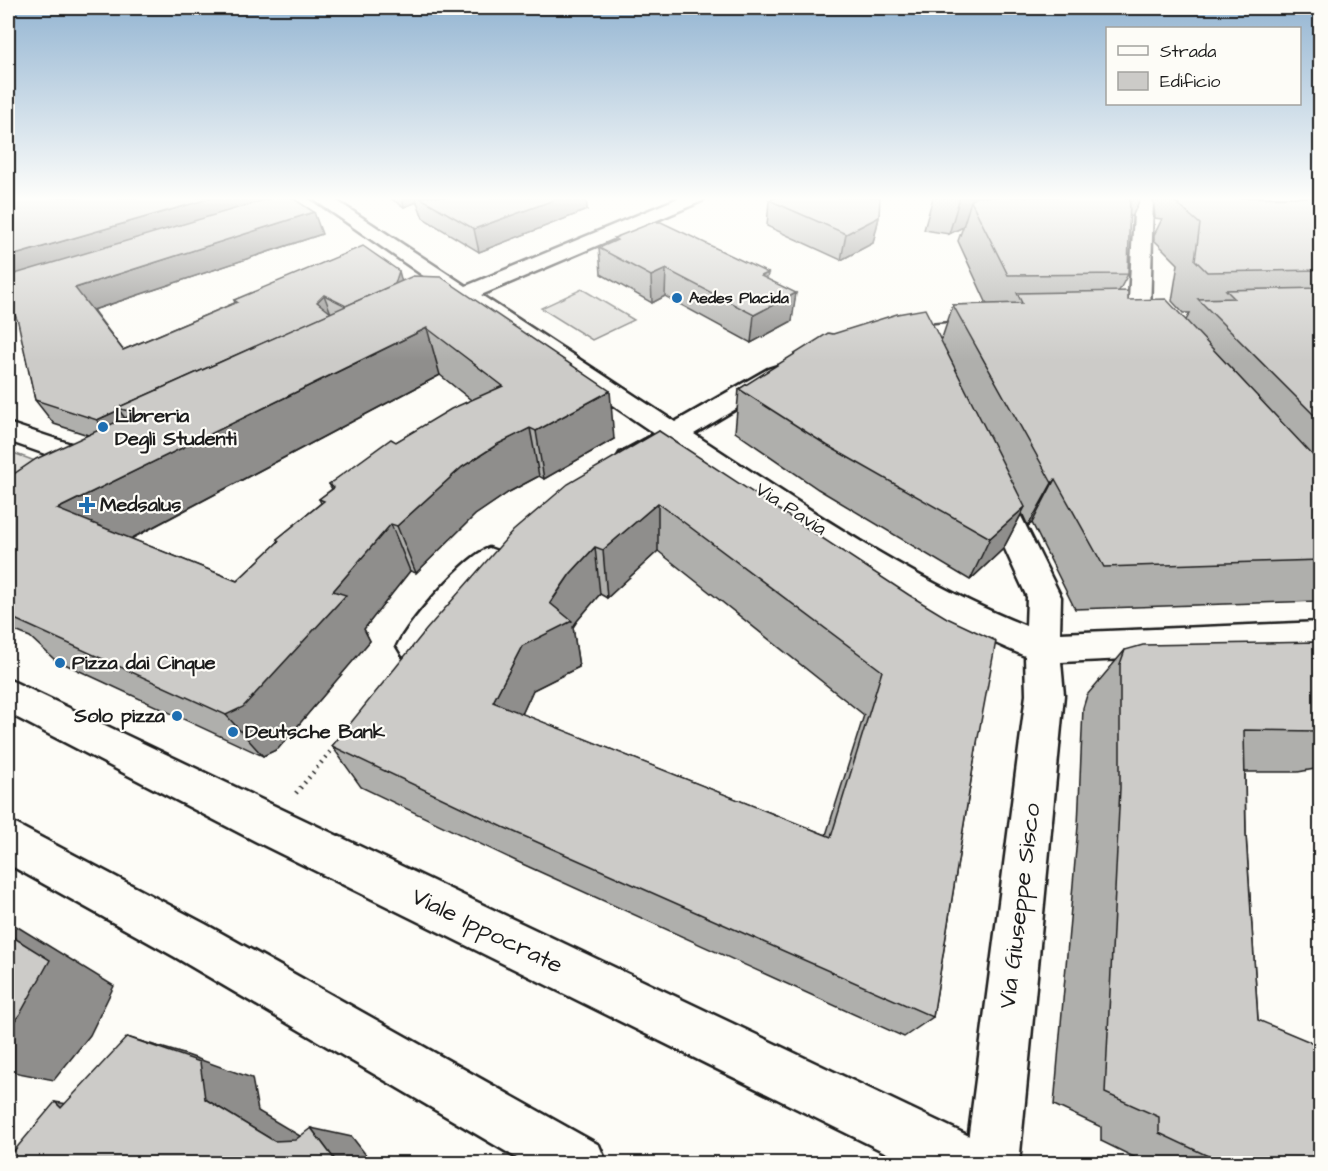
<svg xmlns="http://www.w3.org/2000/svg" width="1328" height="1171" viewBox="0 0 1328 1171" font-family="'Architects Daughter',sans-serif">
  <style>
    .green { fill: #e0dfdb; stroke: #7e7e7c; stroke-width: 1.5 }
    .lines { fill: none; stroke-linecap: round; stroke-linejoin: round }
    .street-casing { stroke: #1c1c1c; stroke-width: 5 }
    .secondary-casing { stroke: #1c1c1c; stroke-width: 5 }
    .path { stroke: #1c1c1c; stroke-width: 4.5; stroke-dasharray: 1.5 5; stroke-linecap: butt }
    .street { fill: #fdfcf7; fill-rule: evenodd }
    .secondary { fill: #fdfcf7; fill-rule: evenodd }
    .wall { fill: #afafac; stroke: #1c1c1c; stroke-width: 1.5; fill-rule: evenodd }
    .shaded-wall { fill: #8f8e8c; stroke: #1c1c1c; stroke-width: 1.5 }
    .building { fill: #cccbc8; stroke: #1c1c1c; stroke-width: 1.5; fill-rule: evenodd }
    .poi-dot { fill: #1f6fb2; stroke: #fdfcf7; stroke-width: 2 }
    .labels { text-anchor: middle; dominant-baseline: central; stroke-width: 4.5; stroke-linejoin: round; paint-order: stroke }
    .far-poi-label { font-size: 16px; font-weight: bold; fill: #1c1c1c; stroke: #fdfcf7; text-anchor: start }
    .poi-label { font-size: 20px; font-weight: bold; fill: #1c1c1c; stroke: #fdfcf7; text-anchor: start }
    .street-label { font-size: 20px; fill: #1c1c1c; stroke: #fdfcf7 }
    .near-street-label { font-size: 24px; fill: #1c1c1c; stroke: #fdfcf7 }
  </style>
  <rect width="100%" height="100%" fill="#fdfcf7"/>
  <filter id="ink" filterUnits="userSpaceOnUse"><feTurbulence type="fractalNoise" baseFrequency=".0167" numOctaves="2"/><feDisplacementMap in="SourceGraphic" scale="12" xChannelSelector="R" yChannelSelector="G"/><feConvolveMatrix kernelMatrix="1 2 1 2 8 2 1 2 1" color-interpolation-filters="sRGB"/></filter>
  <g filter="url(#ink)">
    <g class="green">
      <path d="M 582,289 L 634,320 L 592,340 L 541,308 Z"/>
      <path d="M 8,451 L 62,471 L 8,508 Z"/>
    </g>
    <g class="lines">
      <g class="street-casing">
        <g id="street">
          <path d="M 310,197 L 331,197 L 466,286 L 681,197 L 705,197 L 702,201 L 481,295 L 675,422 L 768,369 L 777,366 L 786,369 L 790,374 L 786,379 L 694,434 C 800,503 908,579 1026,626 L 1027,597 L 978,490 L 983,483 L 993,480 L 1003,483 L 1008,490 L 1061,597 L 1060,633 L 1320,622 L 1320,650 L 1061,662 L 1064,695 L 1019,1164 L 965,1164 L 1026,695 L 1025,656 C 899,603 787,523 674,446 C 657,456 640,472 620,467 L 616,460 L 620,453 L 655,434 L 462,303 L 448,308 L 440,306 L 437,301 L 448,293 Z"/>
          <path d="M 1135,197 L 1153,197 L 1150,316 L 1168,339 L 1164,344 L 1148,344 L 1128,316 Z"/>
          <path d="M 989,319 L 997,321 L 1001,326 L 997,331 L 891,343 L 883,341 L 879,336 L 883,331 L 891,329 Z"/>
          <path d="M 11,424 L 107,456 L 111,463 L 107,470 L 97,472 L 8,441 L 8,425 Z"/>
          <path d="M 489,548 L 500,552 L 505,560 L 500,568 L 460,613 L 427,656 L 415,660 L 403,656 L 397,646 C 409,622 465,556 489,548 Z"/>
        </g>
      </g>
      <g class="secondary-casing">
        <g id="secondary">
          <path d="M 8,679 L 988,1145 L 996,1164 L 909,1164 L 255,841 L 8,713 Z"/>
          <path d="M 8,820 L 207,925 L 599,1145 L 607,1164 L 527,1164 L 175,957 L 8,864 Z"/>
        </g>
      </g>
      <path class="path" d="M 296,793 L 330,752"/>
      <use href="#street" class="street"/>
      <use href="#secondary" class="secondary"/>
    </g>
    <g class="wall">
      <path d="M 8,197 L 322,234 L 93,310 L 123,350 L 235,303 L 234,300 L 401,281 L 614,439 L 544,479 L 539,476 L 509,492 L 475,515 L 416,573 L 410,571 L 364,629 L 370,641 L 278,749 L 263,756 L 54,659 L 30,637 L 8,628 L 8,478 L 88,435 L 54,424 L 35,400 L 10,275 L 8,272 ZM 440,375 L 471,400 L 396,442 L 329,484 L 332,489 L 319,499 L 321,503 L 277,539 L 278,542 L 237,581 L 131,539 Z"/>
      <path d="M 388,197 L 586,197 L 587,210 L 479,252 L 423,218 L 417,202 L 404,207 Z"/>
      <path d="M 933,197 L 1141,197 L 1132,217 L 1129,215 L 1128,274 L 1119,291 L 1128,300 L 1186,320 L 1190,313 L 1183,313 L 1172,301 L 1178,264 L 1154,240 L 1154,235 L 1162,219 L 1155,218 L 1153,197 L 1320,197 L 1320,601 L 1075,609 L 1032,523 L 1028,526 L 1022,513 L 1003,549 L 970,580 L 818,489 L 735,432 L 739,389 L 833,334 L 941,341 L 953,305 L 987,304 L 958,241 L 963,227 L 949,234 L 924,230 Z"/>
      <path d="M 769,200 L 879,217 L 873,243 L 841,260 L 767,226 Z"/>
      <path d="M 614,238 L 767,279 L 792,321 L 751,343 L 665,296 L 652,303 L 601,274 L 599,248 L 614,241 Z"/>
      <path d="M 659,431 L 977,743 L 933,1017 L 904,1037 L 518,862 L 361,787 L 332,746 ZM 658,551 L 864,715 L 826,835 L 522,714 L 533,690 L 579,667 L 573,627 L 577,621 L 600,594 L 607,598 Z"/>
      <path d="M 1320,642 L 1320,768 L 1298,772 L 1245,772 L 1246,835 L 1258,1020 L 1320,1164 L 1148,1164 L 1101,1141 L 1101,1127 L 1054,1105 L 1078,826 L 1083,708 L 1087,695 L 1125,650 Z"/>
    </g>
    <g class="shaded-wall">
      <path d="M 215,197 L 280,197 L 16,283 L 8,272 L 8,257 Z"/>
      <path d="M 402,197 L 416,197 L 417,202 L 404,207 Z"/>
      <path d="M 562,197 L 586,197 L 587,210 L 479,252 L 474,229 Z"/>
      <path d="M 960,197 L 979,197 L 971,201 L 963,227 L 949,234 Z"/>
      <path d="M 314,212 L 322,234 L 90,311 L 75,288 Z"/>
      <path d="M 879,217 L 873,243 L 841,260 L 846,234 Z"/>
      <path d="M 666,269 L 665,296 L 652,303 L 651,276 Z"/>
      <path d="M 399,271 L 405,294 L 350,308 Z"/>
      <path d="M 768,273 L 765,300 L 761,276 Z"/>
      <path d="M 796,293 L 792,321 L 751,343 L 754,315 Z"/>
      <path d="M 324,295 L 332,316 L 317,302 Z"/>
      <path d="M 427,328 L 440,375 L 98,556 L 57,509 Z"/>
      <path d="M 610,391 L 614,439 L 544,479 L 536,431 Z"/>
      <path d="M 119,410 L 136,434 L 115,444 L 97,420 Z"/>
      <path d="M 530,428 L 539,476 L 509,492 L 475,515 L 416,573 L 397,526 L 462,467 L 498,444 Z"/>
      <path d="M 1055,479 L 1032,523 L 1028,526 L 1052,483 Z"/>
      <path d="M 658,503 L 658,551 L 607,598 L 603,550 Z"/>
      <path d="M 1025,507 L 1003,549 L 970,580 L 990,538 Z"/>
      <path d="M 391,524 L 410,571 L 364,629 L 370,641 L 278,749 L 263,756 L 226,715 Z"/>
      <path d="M 595,547 L 600,594 L 577,621 L 573,627 L 579,667 L 533,690 L 508,745 L 493,702 L 522,646 L 570,574 Z"/>
      <path d="M 8,921 L 114,986 L 90,1035 L 54,1080 L 8,1071 Z"/>
      <path d="M 127,1037 L 187,1055 L 252,1078 L 258,1111 L 320,1148 L 274,1141 L 205,1099 Z"/>
      <path d="M 55,1102 L 125,1113 L 61,1108 Z"/>
      <path d="M 311,1128 L 352,1137 L 373,1164 L 338,1164 Z"/>
      <path d="M 8,1131 L 13,1136 L 8,1143 Z"/>
    </g>
    <g class="building">
      <path d="M 8,197 L 215,197 L 8,257 Z"/>
      <path d="M 275,197 L 291,197 L 314,212 L 75,288 L 123,350 L 237,302 L 234,300 L 363,246 L 399,271 L 395,284 L 346,306 L 324,295 L 317,302 L 331,313 L 117,408 L 119,410 L 97,420 L 35,400 L 18,322 L 8,299 L 8,276 Z"/>
      <path d="M 419,197 L 562,197 L 474,229 Z"/>
      <path d="M 777,197 L 880,197 L 879,217 L 846,234 L 769,200 Z"/>
      <path d="M 976,197 L 1130,197 L 1128,274 L 1008,275 L 971,201 Z"/>
      <path d="M 1174,197 L 1196,198 L 1320,197 L 1320,270 L 1207,272 L 1195,260 L 1200,224 L 1174,201 Z"/>
      <path d="M 654,222 L 661,222 L 768,273 L 761,276 L 796,293 L 754,315 L 666,269 L 651,276 L 599,248 L 617,240 L 614,238 Z"/>
      <path d="M 413,276 L 441,277 L 610,391 L 536,431 L 530,428 L 498,444 L 462,467 L 397,526 L 391,524 L 333,591 L 346,595 L 243,707 L 226,715 L 8,616 L 8,478 L 36,459 L 136,413 L 117,408 ZM 427,328 L 503,386 L 451,409 L 396,442 L 391,439 L 329,484 L 334,488 L 319,499 L 324,501 L 277,539 L 279,541 L 237,581 L 57,509 Z"/>
      <path d="M 1320,288 L 1320,421 L 1198,299 L 1234,298 L 1226,290 Z"/>
      <path d="M 1128,291 L 1128,300 L 1166,299 L 1320,463 L 1320,560 L 1104,567 L 1055,479 L 1052,483 L 953,305 L 1022,303 L 1017,293 Z"/>
      <path d="M 925,309 L 1025,507 L 990,538 L 828,446 L 739,389 L 828,333 L 833,334 L 897,314 Z"/>
      <path d="M 659,431 L 909,595 L 947,618 L 996,641 L 977,743 L 933,1017 L 503,827 L 332,746 L 426,630 L 513,531 L 568,484 ZM 658,503 L 882,671 L 831,837 L 493,702 L 522,646 L 572,621 L 550,603 L 570,574 L 595,547 L 603,550 Z"/>
      <path d="M 1320,642 L 1320,731 L 1244,730 L 1246,835 L 1258,1020 L 1320,1046 L 1320,1164 L 1225,1164 L 1159,1133 L 1159,1117 L 1105,1093 L 1120,788 L 1120,664 L 1125,650 L 1143,645 Z"/>
      <path d="M 8,934 L 50,960 L 20,1014 L 8,1029 Z"/>
      <path d="M 127,1037 L 200,1062 L 205,1099 L 274,1141 L 295,1140 L 311,1128 L 338,1164 L 8,1164 L 8,1158 L 55,1102 L 61,1108 Z"/>
    </g>
  </g>
  <linearGradient id="sky" x2="0" y2="1"><stop stop-color="#94b5d2"/><stop offset="0.55" stop-color="#fefefb"/><stop offset="1" stop-color="#fefefb" stop-opacity="0"/></linearGradient>
  <rect width="1328" height="361" fill="url(#sky)"/>
  <g class="poi-dot">
    <circle cx="677" cy="298" r="6"/>
    <circle cx="103" cy="427" r="6"/>
    <path d="M84 496h6v6h6v6h-6v6h-6v-6h-6v-6h6z"/>
    <circle cx="60" cy="663" r="6"/>
    <circle cx="177" cy="716" r="6"/>
    <circle cx="233" cy="732" r="6"/>
  </g>
  <g class="labels">
    <g class="far-poi-label">
      <text x="689" y="298">Aedes Placida</text>
    </g>
    <g class="poi-label">
      <text x="115" y="416">Libreria<tspan x="115" dy="23">Degli Studenti</tspan></text>
      <text x="100" y="505">Medsalus</text>
      <text x="72" y="663">Pizza dai Cinque</text>
      <text x="165" y="716" text-anchor="end">Solo pizza</text>
      <text x="245" y="732">Deutsche Bank</text>
    </g>
    <g class="street-label">
      <text transform="translate(791 509) rotate(33)">Via Pavia</text>
    </g>
    <g class="near-street-label">
      <text transform="translate(1020 906) rotate(-83)">Via Giuseppe Sisco</text>
      <text transform="translate(487 931) rotate(26)">Viale Ippocrate</text>
    </g>
  </g>
  <rect width="1328" height="1171" fill="none" stroke="#fdfcf7" stroke-width="30"/>
  <rect x="15" y="15" width="1298" height="1141" fill="none" stroke="#1c1c1c" stroke-width="2" filter="url(#ink)"/>
  <rect x="1106" y="27" width="195" height="78" fill="#fdfcf7" stroke="#a3a29f" stroke-width="1.5"/>
  <rect x="1118" y="46" width="30" height="9" fill="#fdfcf7" stroke="#a3a29f" stroke-width="1.5"/>
  <text x="1160" y="57" font-size="18" fill="#1c1c1c">Strada</text>
  <rect x="1118" y="72" width="30" height="18" fill="#cccbc8" stroke="#a3a29f" stroke-width="1.5"/>
  <text x="1160" y="87" font-size="18" fill="#1c1c1c">Edificio</text>
</svg>
